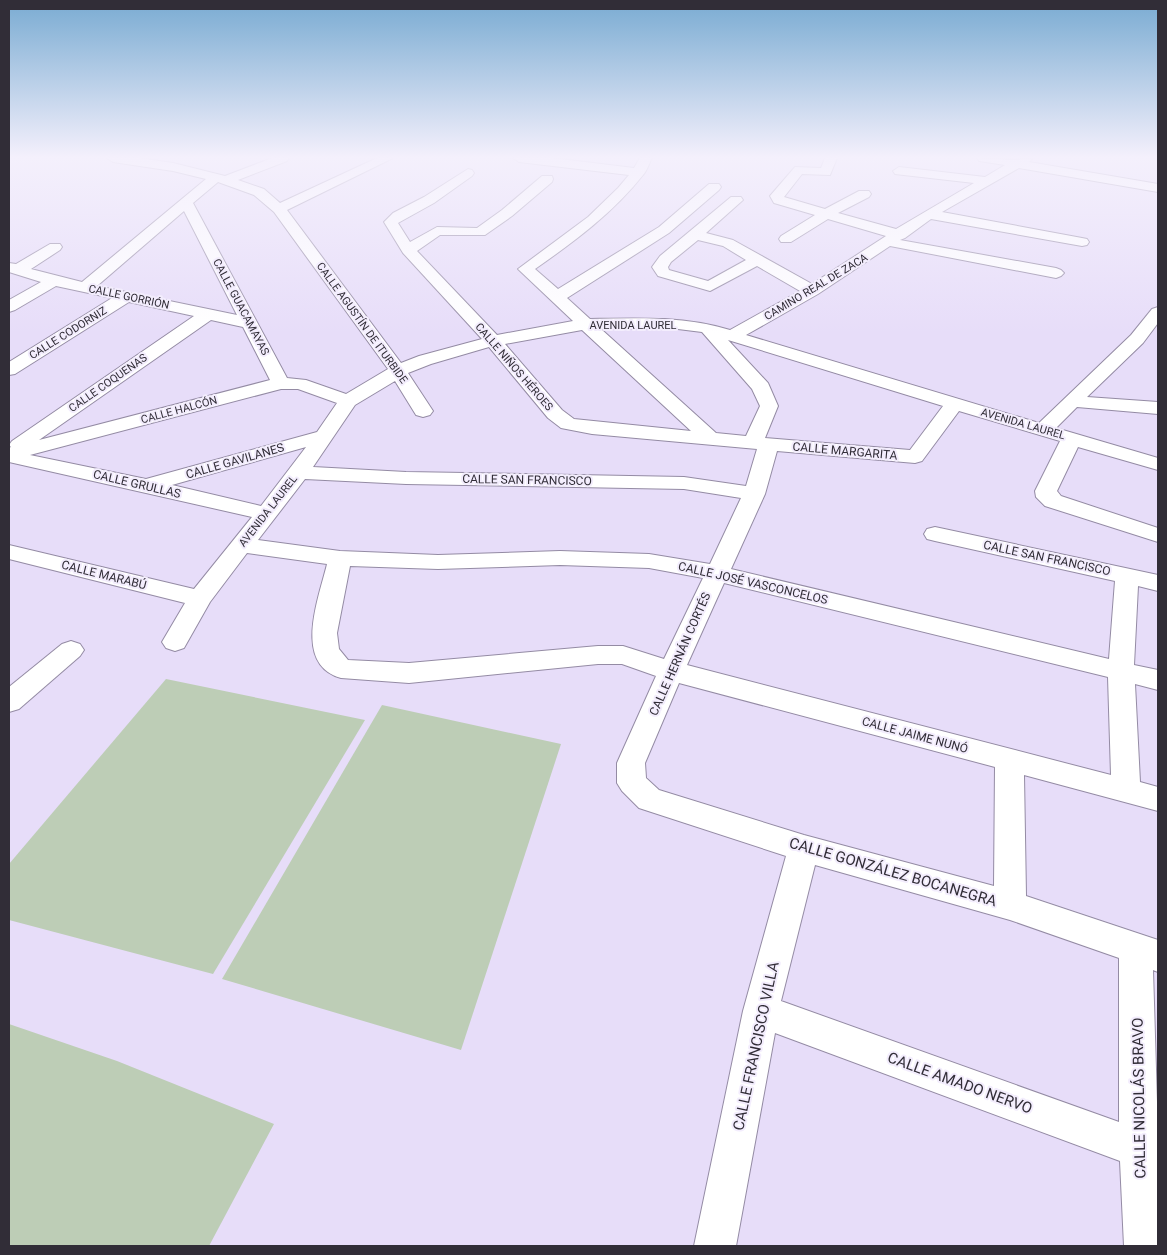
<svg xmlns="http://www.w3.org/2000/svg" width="1167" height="1255" viewBox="0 0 1167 1255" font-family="Roboto,sans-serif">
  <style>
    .green { fill: #bdcdb6 }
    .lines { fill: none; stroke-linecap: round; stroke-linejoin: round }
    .street-casing { stroke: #948ba4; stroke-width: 2 }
    .street { fill: #fff; fill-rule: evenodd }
    .labels { text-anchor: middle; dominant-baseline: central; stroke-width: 4; stroke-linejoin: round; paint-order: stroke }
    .far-street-label { font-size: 11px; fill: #312d37; stroke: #f3edfd }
    .street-label { font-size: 12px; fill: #312d37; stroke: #f3edfd }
    .near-street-label { font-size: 15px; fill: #312d37; stroke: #f3edfd }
  </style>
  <rect width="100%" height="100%" fill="#e7ddf9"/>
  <g class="green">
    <path d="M 166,679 L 365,720 L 213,974 L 9,920 L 9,864 Z"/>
    <path d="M 382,705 L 561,744 L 461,1050 L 222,979 Z"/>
    <path d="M 9,1024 L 117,1061 L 274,1124 L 209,1246 L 9,1246 Z"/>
  </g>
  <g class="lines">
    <g class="street-casing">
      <g id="street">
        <path d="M 107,158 L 139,158 L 173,163 L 225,176 L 272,158 L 289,158 L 287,161 L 238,180 L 264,189 L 280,203 L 377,158 L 393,158 L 287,210 L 401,363 L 419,356 L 482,339 L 403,253 L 384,222 L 393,213 L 424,197 L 468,169 L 472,170 L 474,173 L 472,176 L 434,203 L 398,223 L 410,242 L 437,227 L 477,228 L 502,210 L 542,176 L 552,176 L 553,179 L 552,182 L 512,216 L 485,235 L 440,235 L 417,251 L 497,335 L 573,321 L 518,269 L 588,217 L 618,188 L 629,175 L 519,162 L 513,158 L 552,158 L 634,168 L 640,158 L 652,158 C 649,163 647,171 643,175 C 613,213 575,241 535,269 L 558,289 L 659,227 L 709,184 L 719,184 L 721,187 L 719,190 L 669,233 L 567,298 L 590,319 C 638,318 684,316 730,330 L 800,291 L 757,266 L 710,291 L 658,276 L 652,267 L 660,256 L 731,197 L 741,197 L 743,200 L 706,233 L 733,240 L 812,284 L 886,236 L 828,219 L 791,242 L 781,242 L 779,239 L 781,236 L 815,215 L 774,203 L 770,196 L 795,167 L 821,168 L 825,158 L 837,158 L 830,175 L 802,174 L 784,197 L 825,209 L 859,191 L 869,191 L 871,194 L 869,197 L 838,213 L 896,229 L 974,183 L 895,174 L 893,171 L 899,167 L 985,177 L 1005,165 L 979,161 L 977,158 L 1015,160 L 1033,158 L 1029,162 L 1158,184 L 1158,192 L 1019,168 L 942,212 L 1082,238 L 1087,239 L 1089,242 L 1087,245 L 1082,246 L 931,219 L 905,238 L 900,240 L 1056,268 L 1061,270 L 1064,273 L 1061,276 L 1056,278 L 890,246 L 818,294 L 746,335 L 1039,423 L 1131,335 L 1152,309 L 1158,307 L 1158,323 L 1143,343 L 1087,397 L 1158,402 L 1158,414 L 1077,407 L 1056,428 L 1158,458 L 1158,470 L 1078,447 L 1057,491 L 1061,496 L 1158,528 L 1158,542 L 1045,506 L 1036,497 L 1035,491 L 1060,441 L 959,411 L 922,461 L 915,463 L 777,451 L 765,494 L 731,569 L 1109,659 L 1115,581 L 935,541 L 927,539 L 924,534 L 927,529 L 935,527 L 1158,575 L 1158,591 L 1138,586 L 1134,665 L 1158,670 L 1158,690 L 1135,684 L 1140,782 L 1158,787 L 1158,811 L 1024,775 L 1026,896 L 1158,940 L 1158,972 L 1153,970 L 1158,1135 L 1158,1246 L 1124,1246 L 1120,1161 L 775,1033 L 736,1246 L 694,1246 L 743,1011 L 786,856 L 639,808 L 622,791 L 617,783 L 617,763 L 656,676 L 622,664 L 598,664 L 409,683 L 341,678 C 292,664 319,598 327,564 L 247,553 L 210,602 L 184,648 L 175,651 L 166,648 L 162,642 L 185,603 L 9,559 L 9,545 L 194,589 L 252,517 L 9,462 L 9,448 L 11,447 L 9,445 L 12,441 L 194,316 L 129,302 L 15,374 L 9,375 L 9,362 L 112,298 L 56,286 L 15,310 L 9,312 L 9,300 L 41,282 L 9,272 L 9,263 L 16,264 L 50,244 L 60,244 L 62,247 L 60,250 L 31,269 L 82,282 L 206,179 L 173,171 L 113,162 ZM 218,182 L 254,195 L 274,212 L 388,369 L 346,394 L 306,380 L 287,378 L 193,203 ZM 184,211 L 237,315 L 97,286 ZM 698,240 L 723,246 L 746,260 L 708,281 L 669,270 L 668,267 L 671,262 ZM 211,320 L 243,327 L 270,380 L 39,440 ZM 670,328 L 702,332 L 752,389 L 760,406 L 746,436 L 716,433 L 601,329 ZM 582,330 L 691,431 L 574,419 L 562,410 L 505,344 ZM 728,340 L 943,406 L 910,450 L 765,438 L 778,406 L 768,383 ZM 489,347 L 548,418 L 561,428 L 592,434 L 757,449 L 746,486 L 684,477 L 406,472 L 313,467 L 355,405 L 395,381 L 416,415 L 423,417 L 430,415 L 433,411 L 408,373 L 431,364 ZM 281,389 L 298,389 L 337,403 L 317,432 L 146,479 L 30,455 ZM 306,447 L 261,506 L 172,485 ZM 305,479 L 406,484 L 684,489 L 741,498 L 710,564 L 649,554 L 560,551 L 438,555 L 340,551 L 258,540 ZM 560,565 L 649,568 L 703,578 L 664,659 L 623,646 L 598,646 L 409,663 L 348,660 L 339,649 L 337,633 L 350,566 L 438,569 ZM 724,583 L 1108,677 L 1111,775 L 687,665 ZM 679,683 L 995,767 L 994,886 L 804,835 L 659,790 L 646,778 L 645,763 ZM 815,865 L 1010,920 L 1119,958 L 1119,1122 L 781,1001 Z"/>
        <path d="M 71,641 L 80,644 L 84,650 L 80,656 L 19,709 L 9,712 L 9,687 L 62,644 Z"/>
      </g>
    </g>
    <use href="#street" class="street"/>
  </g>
  <linearGradient id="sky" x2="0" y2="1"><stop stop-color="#79abd2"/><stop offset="0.47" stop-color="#f4f0fc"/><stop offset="1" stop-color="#f4f0fc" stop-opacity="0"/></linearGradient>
  <rect width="1167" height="334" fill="url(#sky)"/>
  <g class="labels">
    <g class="far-street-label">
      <text transform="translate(816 287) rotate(-31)">CAMINO REAL DE ZACA</text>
      <text transform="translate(129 297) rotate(12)">CALLE GORRIÓN</text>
      <text transform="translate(241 307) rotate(62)">CALLE GUACAMAYAS</text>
      <text transform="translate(362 323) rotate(54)">CALLE AGUSTÍN DE ITURBIDE</text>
      <text x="633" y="325">AVENIDA LAUREL</text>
      <text transform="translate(68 333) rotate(-32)">CALLE CODORNIZ</text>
      <text transform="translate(514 367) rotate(49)">CALLE NIÑOS HÉROES</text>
      <text transform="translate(108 383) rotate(-35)">CALLE COQUENAS</text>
      <text transform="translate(179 410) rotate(-15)">CALLE HALCÓN</text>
      <text transform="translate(1023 424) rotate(16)">AVENIDA LAUREL</text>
      <text transform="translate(268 511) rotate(-52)">AVENIDA LAUREL</text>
    </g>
    <g class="street-label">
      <text transform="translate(845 451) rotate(5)">CALLE MARGARITA</text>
      <text transform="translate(235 461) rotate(-16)">CALLE GAVILANES</text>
      <text transform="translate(527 480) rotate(1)">CALLE SAN FRANCISCO</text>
      <text transform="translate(137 484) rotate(13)">CALLE GRULLAS</text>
      <text transform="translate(1047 558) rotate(12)">CALLE SAN FRANCISCO</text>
      <text transform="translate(104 575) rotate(14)">CALLE MARABÚ</text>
      <text transform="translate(753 583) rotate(13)">CALLE JOSÉ VASCONCELOS</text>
      <text transform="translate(680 654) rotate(-66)">CALLE HERNÁN CORTÉS</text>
      <text transform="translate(915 735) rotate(15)">CALLE JAIME NUNÓ</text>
    </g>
    <g class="near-street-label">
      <text transform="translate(893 872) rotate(16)">CALLE GONZÁLEZ BOCANEGRA</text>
      <text transform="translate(756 1046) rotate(-78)">CALLE FRANCISCO VILLA</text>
      <text transform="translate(960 1083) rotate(20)">CALLE AMADO NERVO</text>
      <text transform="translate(1139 1098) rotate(-91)">CALLE NICOLÁS BRAVO</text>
    </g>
  </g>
  <rect width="1167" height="1255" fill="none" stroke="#312d37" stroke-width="20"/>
</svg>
